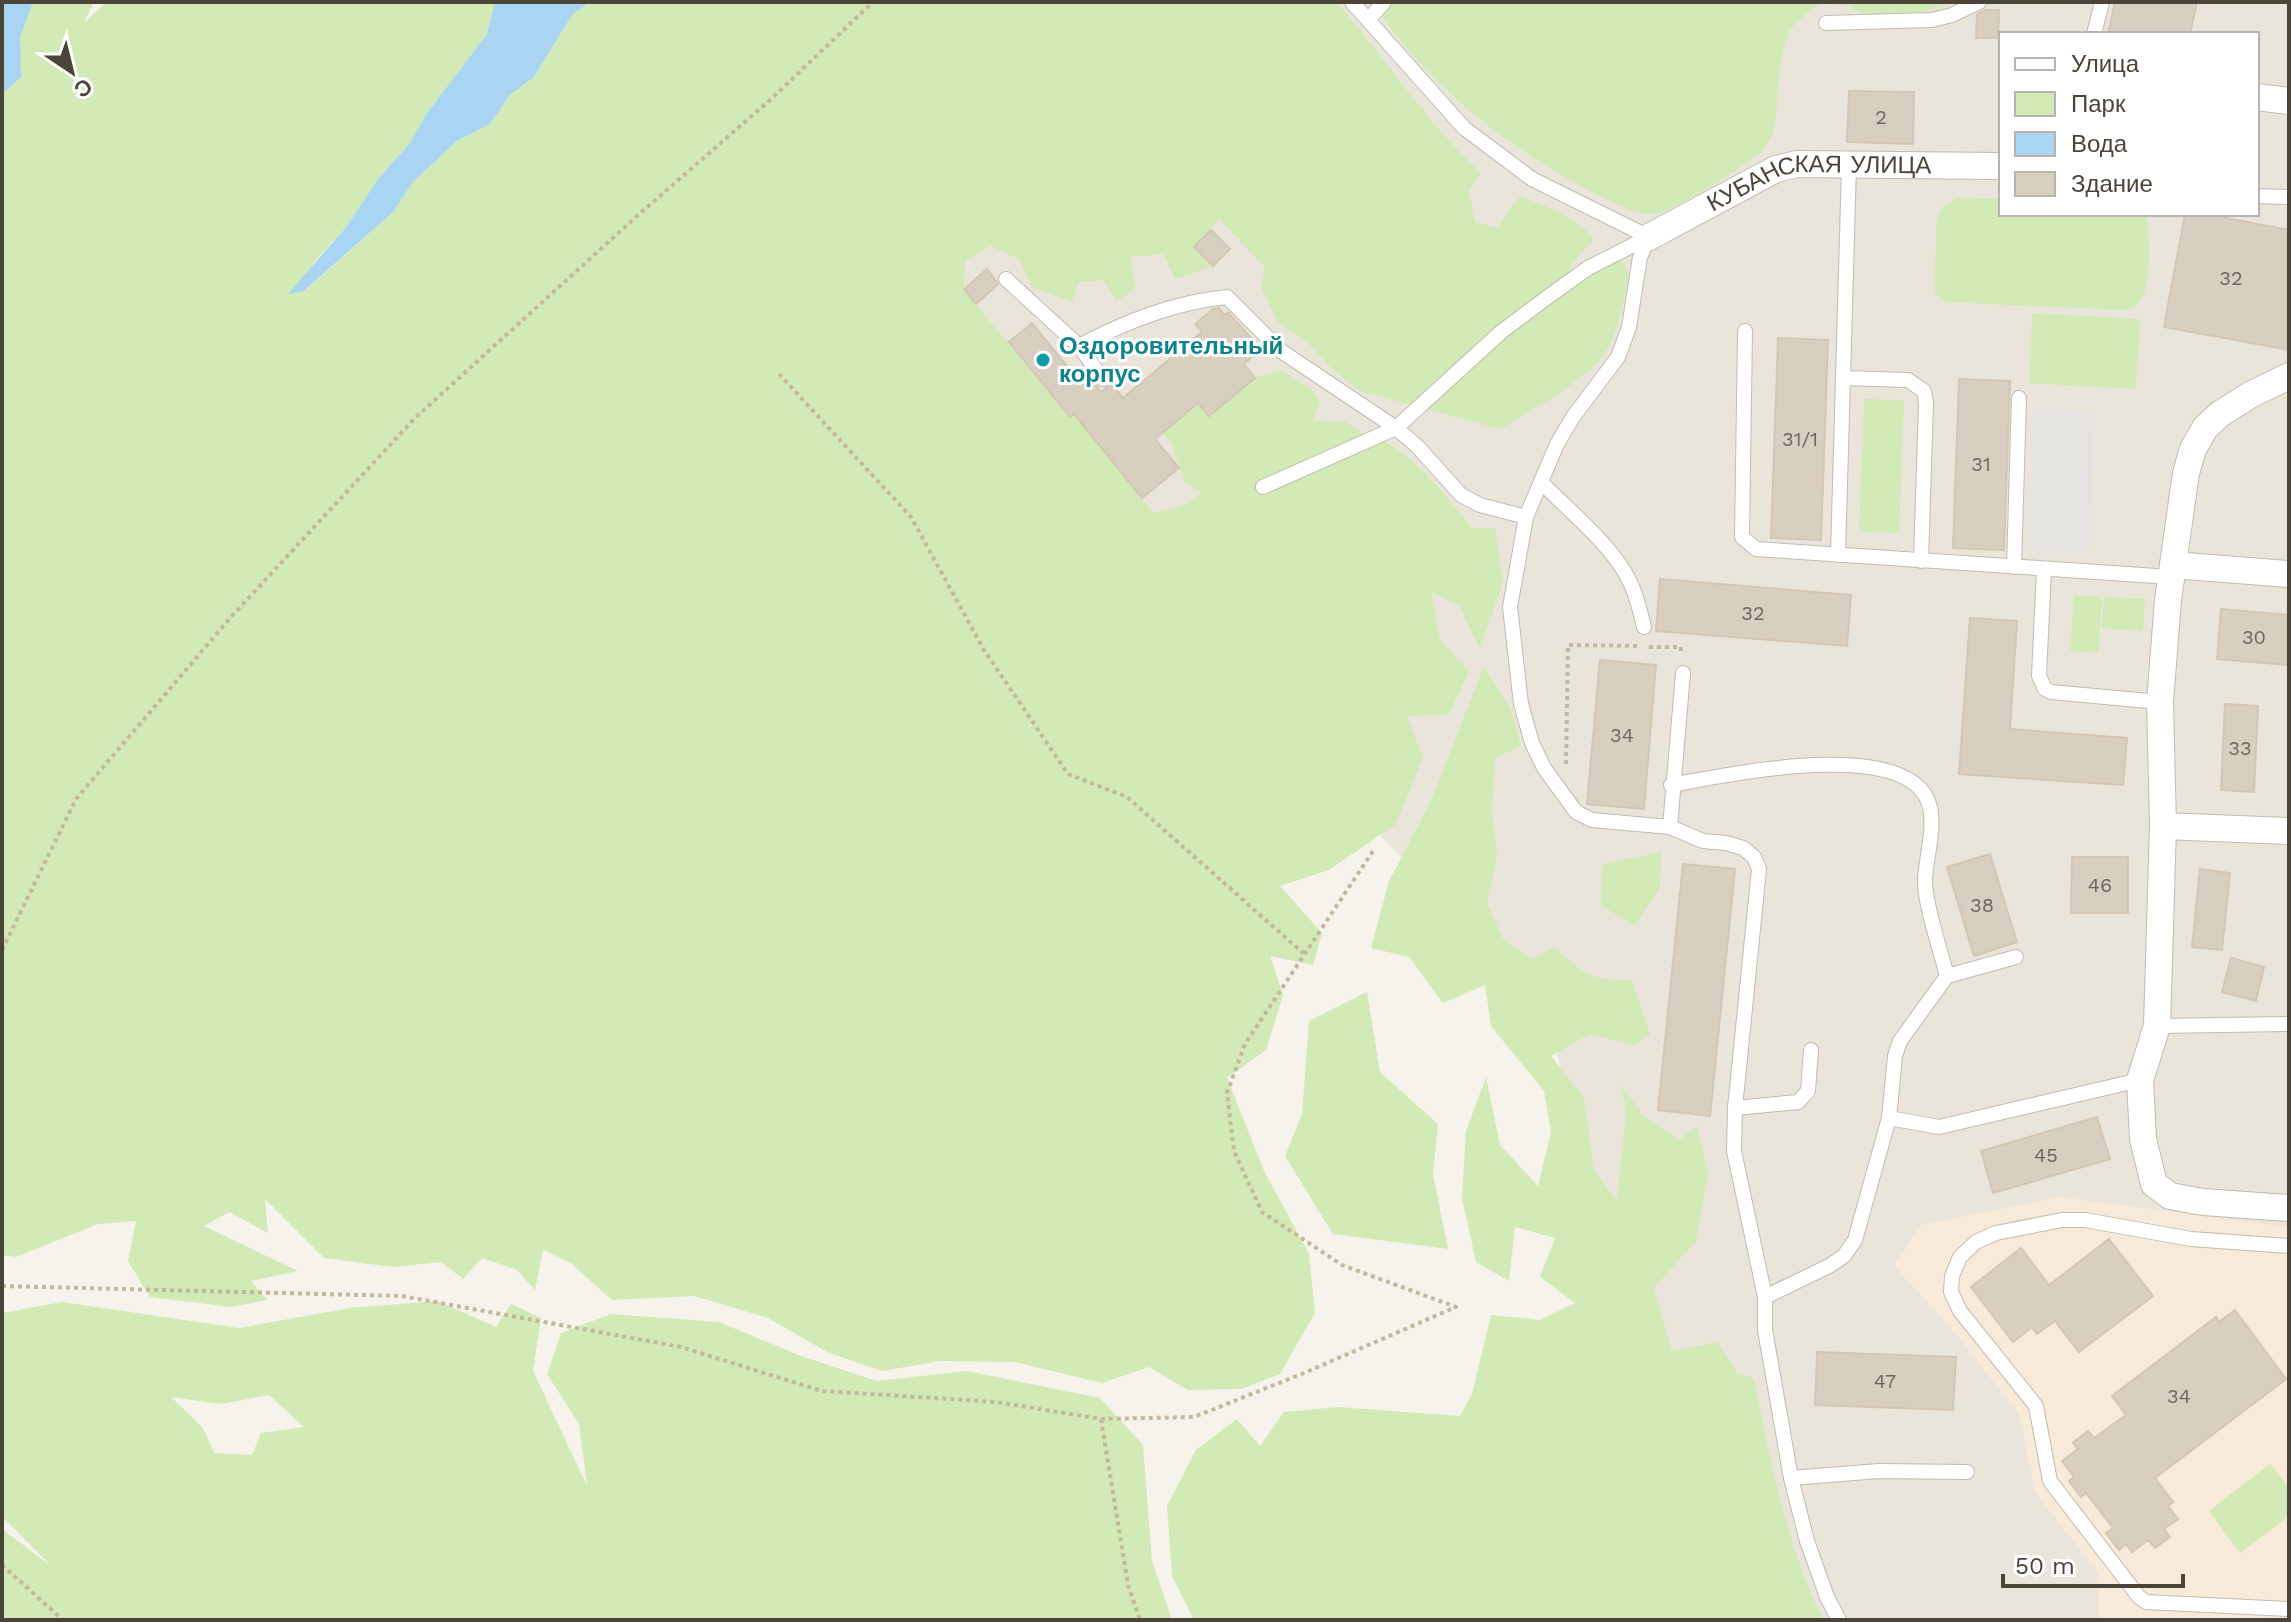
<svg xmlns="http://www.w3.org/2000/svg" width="2291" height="1622" viewBox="0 0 2291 1622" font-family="'Work Sans',sans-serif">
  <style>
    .residential { fill: #eae5da; fill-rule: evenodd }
    .commercial { fill: #f7ead8 }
    .green { fill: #d2eab5; fill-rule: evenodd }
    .parking { fill: #e5e3e0 }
    .water { fill: #a9d4f2 }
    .building { fill: #d8cfc1; stroke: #d3c7b4; stroke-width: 2 }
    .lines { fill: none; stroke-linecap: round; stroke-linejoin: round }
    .lane-casing { stroke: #c2bbae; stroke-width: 16 }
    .street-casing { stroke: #c2bbae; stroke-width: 28 }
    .path { stroke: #c4b79f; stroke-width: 4; stroke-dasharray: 4 4; stroke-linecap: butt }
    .lane { stroke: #fff; stroke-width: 14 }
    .street { stroke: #fff; stroke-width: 26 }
    .culture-dot { fill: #0f9aa8; stroke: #fff; stroke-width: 3 }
    .labels { text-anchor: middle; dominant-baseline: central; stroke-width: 6; stroke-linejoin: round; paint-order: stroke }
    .number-label { font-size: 20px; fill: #6e675b }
    .street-label { font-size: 24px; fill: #4b4439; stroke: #fff }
    .culture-label { font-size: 24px; font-weight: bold; fill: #0d838f; stroke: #fff; text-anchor: start }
  </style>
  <rect width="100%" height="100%" fill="#f6f3ec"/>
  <path class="residential" d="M 1080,2 L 2289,2 L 2289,1620 L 1665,1620 L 1548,1005 L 870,321 ZM 2001,34 L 2257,34 L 2257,214 L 2001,214 Z"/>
  <path class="commercial" d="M 2060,1197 L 2289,1227 L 2289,1620 L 2099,1620 L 2098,1573 L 2035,1492 L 2019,1414 L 1951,1328 L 1894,1266 L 1921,1225 Z"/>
  <g class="green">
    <path d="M 33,2 L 94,2 L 84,23 L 106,2 L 495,2 L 487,34 L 427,113 L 410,143 L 378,179 L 347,226 L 314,262 L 305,291 L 393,212 L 413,182 L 457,141 L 490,124 L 509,96 L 534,77 L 572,15 L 590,2 L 1337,2 C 1385,58 1426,122 1481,173 L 1469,191 L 1475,222 L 1497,228 L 1520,196 C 1542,204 1582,220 1594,239 L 1570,266 L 1588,276 L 1619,256 L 1629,273 C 1624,297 1620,324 1609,346 C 1593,378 1531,410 1500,429 L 1360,391 L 1336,373 L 1306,341 L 1278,323 L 1261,287 L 1265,267 L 1219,219 L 1194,247 L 1213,266 L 1175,279 L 1163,254 L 1130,257 L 1136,288 L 1117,301 L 1103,280 L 1078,282 L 1072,302 L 1032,287 L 1019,259 L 991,246 L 965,260 L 964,290 L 1069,417 L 1075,414 L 1153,513 L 1181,506 L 1202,493 L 1184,481 L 1171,443 L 1142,407 L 1198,403 L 1209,416 L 1255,378 L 1280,370 L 1309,387 L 1320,402 L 1313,421 L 1346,422 C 1360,434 1376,436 1391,445 C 1423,465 1449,499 1472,528 L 1495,528 L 1503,582 L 1480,649 L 1459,606 L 1431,592 L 1440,639 L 1469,671 L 1449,714 L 1407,716 L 1423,758 L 1396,824 L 1329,870 L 1280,886 L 1322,933 L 1313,965 L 1270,956 L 1283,995 L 1266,1050 L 1227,1078 L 1264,1171 L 1309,1254 L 1315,1313 L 1280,1374 L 1241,1389 L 1188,1390 L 1149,1367 L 1102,1383 L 1015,1362 L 940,1361 L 882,1371 L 829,1353 L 768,1318 L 694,1296 L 612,1300 L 571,1263 L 543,1250 L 535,1290 L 517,1270 L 482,1258 L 463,1279 L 441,1262 L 393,1267 L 324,1258 L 265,1199 L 268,1233 L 229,1212 L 204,1226 L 298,1271 L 251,1281 L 267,1300 L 231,1307 L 150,1297 L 128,1261 L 136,1221 L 98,1224 L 16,1257 L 2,1255 L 2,94 L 21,77 L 19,37 Z"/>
    <path d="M 1372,2 L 1956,2 L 1902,18 L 1868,18 L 1848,5 L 1820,4 C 1811,11 1794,22 1789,32 C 1783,47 1779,70 1778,86 C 1776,107 1779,132 1763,150 C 1754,161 1673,211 1659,213 C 1637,217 1616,203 1596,194 C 1508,149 1427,85 1372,2 Z"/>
    <path d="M 1956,198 L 2001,199 L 2001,214 L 2146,214 C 2150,231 2151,281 2143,296 C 2139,305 2132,308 2124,310 L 1944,302 L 1936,295 L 1934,285 L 1937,218 L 1941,208 Z"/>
    <path d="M 2032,313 L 2140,319 L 2136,389 L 2029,383 Z"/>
    <path d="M 1864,399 L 1904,400 L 1899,533 L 1859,532 Z"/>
    <path d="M 2074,595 L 2102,597 L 2098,653 L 2070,651 Z"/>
    <path d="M 2104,597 L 2145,599 L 2143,631 L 2102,628 Z"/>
    <path d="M 1484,666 L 1512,712 L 1521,746 L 1495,758 L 1492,812 L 1497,855 L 1487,903 L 1503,939 L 1532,959 L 1555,947 C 1584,975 1592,981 1632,980 L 1650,1035 L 1633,1045 L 1590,1034 L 1551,1056 L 1584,1098 L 1594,1170 L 1617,1201 L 1626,1113 L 1621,1085 L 1644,1116 L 1679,1140 L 1697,1126 L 1708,1173 L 1696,1241 L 1654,1288 L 1672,1351 L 1717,1342 L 1737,1373 L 1754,1378 C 1770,1460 1786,1544 1823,1620 L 1194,1620 L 1172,1576 L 1167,1506 L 1196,1450 L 1237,1419 L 1260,1446 L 1284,1412 L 1338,1407 L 1460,1416 L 1472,1394 L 1491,1315 L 1540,1320 L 1575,1303 L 1540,1277 L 1555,1238 L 1515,1227 L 1509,1281 L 1476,1262 L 1462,1198 L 1466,1131 L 1486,1077 L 1500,1145 L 1538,1186 L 1551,1132 L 1544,1091 L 1491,1026 L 1485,985 L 1443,1003 L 1409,957 L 1371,948 L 1389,881 L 1431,801 Z"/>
    <path d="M 1661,852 L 1660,887 L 1634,926 L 1601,905 L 1602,864 Z"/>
    <path d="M 1367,992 L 1380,1072 L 1438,1124 L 1433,1174 L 1448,1249 L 1333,1234 L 1285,1156 L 1302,1114 L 1309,1021 Z"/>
    <path d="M 437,1301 L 496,1327 L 511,1304 L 541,1318 L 533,1371 L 587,1486 L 579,1424 L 547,1374 L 561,1333 L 611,1314 L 719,1322 L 801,1356 L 877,1381 L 967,1371 L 1100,1398 L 1143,1445 L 1152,1561 L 1172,1620 L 2,1620 L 2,1529 L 51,1566 L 2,1516 L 2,1313 L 62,1302 L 239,1328 L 350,1308 ZM 269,1395 L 304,1427 L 261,1433 L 252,1455 L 214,1453 L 203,1428 L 171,1397 L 221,1404 Z"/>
    <path d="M 2270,1464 L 2289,1488 L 2289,1516 L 2240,1553 L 2209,1511 Z"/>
  </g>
  <path class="parking" d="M 2034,409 L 2094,411 L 2089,552 L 2029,550 Z"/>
  <g class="water">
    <path d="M 2,2 L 33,2 L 20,37 L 21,77 L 2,94 Z"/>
    <path d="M 495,2 L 590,2 L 572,15 L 534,77 L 509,96 L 490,124 L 457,141 L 413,182 L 393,212 L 304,291 L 288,294 L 347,226 L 378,179 L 410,143 L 427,113 L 487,34 Z"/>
  </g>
  <g class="building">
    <path d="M 2115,2 L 2197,2 L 2190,34 L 2108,34 Z"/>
    <path d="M 1985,10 L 1999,10 L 1998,38 L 1976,38 L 1977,14 Z"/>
    <path d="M 1849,91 L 1914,92 L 1913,144 L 1847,142 Z"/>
    <path d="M 2185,214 L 2205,214 L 2289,230 L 2289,350 L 2164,327 Z"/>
    <path d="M 1211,230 L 1230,249 L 1213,266 L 1194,247 Z"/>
    <path d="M 987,269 L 998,284 L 976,304 L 964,289 Z"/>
    <path d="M 1219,308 L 1224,315 L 1228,312 L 1261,349 L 1244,364 L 1255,378 L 1209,416 L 1198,403 L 1155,439 L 1179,468 L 1142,498 L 1074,414 L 1070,417 L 1009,342 L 1032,323 L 1083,386 L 1091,379 L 1101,392 L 1111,384 L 1123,398 L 1202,332 L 1195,324 L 1213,309 Z"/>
    <path d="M 1778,338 L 1828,340 L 1821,540 L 1771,538 Z"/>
    <path d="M 1959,379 L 2010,381 L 2004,550 L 1953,548 Z"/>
    <path d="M 1660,579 L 1851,595 L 1847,646 L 1656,631 Z"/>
    <path d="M 2221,609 L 2289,615 L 2289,665 L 2217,659 Z"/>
    <path d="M 1970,618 L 2017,621 L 2010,729 L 2127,738 L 2123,785 L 1959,774 Z"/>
    <path d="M 1600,660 L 1656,665 L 1644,809 L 1587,804 Z"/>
    <path d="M 2225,704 L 2258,706 L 2254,792 L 2221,790 Z"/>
    <path d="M 1990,854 L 2017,942 L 1974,956 L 1947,867 Z"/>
    <path d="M 2072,857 L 2128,857 L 2128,913 L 2071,913 Z"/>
    <path d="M 1683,864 L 1735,869 L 1710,1116 L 1658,1110 Z"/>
    <path d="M 2200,869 L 2230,873 L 2222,950 L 2192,947 Z"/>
    <path d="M 2231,958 L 2264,967 L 2256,1001 L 2222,992 Z"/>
    <path d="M 2097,1117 L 2110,1159 L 1993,1193 L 1981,1151 Z"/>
    <path d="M 2109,1239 L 2153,1296 L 2079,1352 L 2055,1321 L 2037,1334 L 2032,1327 L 2013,1342 L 1971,1287 L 2021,1248 L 2049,1285 Z"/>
    <path d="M 2235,1310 L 2286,1379 L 2155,1478 L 2173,1502 L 2168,1506 L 2178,1519 L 2164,1529 L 2170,1537 L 2155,1548 L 2148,1540 L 2132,1552 L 2126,1544 L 2119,1550 L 2106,1533 L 2113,1528 L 2086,1493 L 2081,1497 L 2069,1481 L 2074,1477 L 2062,1461 L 2078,1449 L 2073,1443 L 2088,1431 L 2094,1438 L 2126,1415 L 2112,1396 L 2216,1317 L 2219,1322 Z"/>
    <path d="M 1817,1352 L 1956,1357 L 1953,1410 L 1815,1405 Z"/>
  </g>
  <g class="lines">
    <g class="lane-casing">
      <g id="lane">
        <path d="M 1352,2 L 1464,128 L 1532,179 L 1649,237"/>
        <path d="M 1368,20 L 1384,2"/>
        <path d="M 1826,23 L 1932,20 L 1952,15 L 1979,2"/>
        <path d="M 2094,34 L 2102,2"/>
        <path d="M 2257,196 L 2289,197"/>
        <path d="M 1649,237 L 1640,257 L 1629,327 L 1618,357 L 1573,417 L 1557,444 L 1526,517 L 1510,607 L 1521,704 L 1532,743 L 1544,768 L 1576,812 L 1592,820 L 1670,827 L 1703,841 L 1726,843 L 1743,848 L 1754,857 L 1759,869 L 1735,1108 L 1734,1151 L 1765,1297 L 1765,1330 L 1791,1478 L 1807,1541 L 1827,1597 L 1839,1620"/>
        <path d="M 1006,279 L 1079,346 L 1103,379"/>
        <path d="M 1745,331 L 1742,537 L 1756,549 L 2171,577"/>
        <path d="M 1079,346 C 1125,322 1174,302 1227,297 L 1281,351 L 1396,428 L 1418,447 L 1461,495 L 1480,505 L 1526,517"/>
        <path d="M 1843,378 L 1908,380 L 1924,391 L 1926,404 L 1921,561"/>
        <path d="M 1541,482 C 1568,510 1612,545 1629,580 C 1637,595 1640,611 1644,627"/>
        <path d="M 1263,487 L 1396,428 L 1501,332 L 1545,299 L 1588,268 L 1649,237"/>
        <path d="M 1838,555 L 1849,165"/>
        <path d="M 2014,567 L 2019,398"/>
        <path d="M 2044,569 L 2039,676 L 2045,689 L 2051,692 L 2160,702"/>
        <path d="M 1671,785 C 1722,776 1912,734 1930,807 C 1935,830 1926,857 1925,880 C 1924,902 1941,952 1947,976 L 1900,1041 L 1895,1056 L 1889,1118 L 1855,1240 L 1844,1256 L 1829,1266 L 1765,1297"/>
        <path d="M 1670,827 L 1683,673"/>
        <path d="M 1947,976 L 2016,957"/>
        <path d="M 2157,1026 L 2289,1024"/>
        <path d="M 1735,1108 L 1798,1102 L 1808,1091 L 1811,1050"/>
        <path d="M 1889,1118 L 1939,1127 L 2140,1080"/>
        <path d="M 2289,1246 L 2191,1239 L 2085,1220 L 2062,1220 L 1996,1233 L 1976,1242 L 1960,1257 L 1952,1276 L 1951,1292 L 1960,1311 L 2036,1406 L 2050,1481 L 2139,1597 L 2146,1602 L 2289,1609"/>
        <path d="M 1791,1478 L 1879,1471 L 1967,1472"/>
      </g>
    </g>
    <g class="street-casing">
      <g id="street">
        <path d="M 2257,97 L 2289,101"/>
        <path id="s1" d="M 1649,237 L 1776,169 L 1797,164 L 2001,166"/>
        <path d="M 2289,376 L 2250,395 L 2220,414 L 2205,428 L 2193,449 L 2186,473 L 2168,600 L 2160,702 L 2163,826 L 2157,1026 L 2140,1080 L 2143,1139 L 2154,1184 L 2170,1196 L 2203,1202 L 2289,1208"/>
        <path d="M 2173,565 L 2289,574"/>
        <path d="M 2163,826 L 2289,831"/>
      </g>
    </g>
    <g class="path">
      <path d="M 779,374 L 911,517 L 984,650 L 1068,774 L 1127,797 L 1303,953"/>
      <path d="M 1649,647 L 1681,647 L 1681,654"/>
      <path d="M 1566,764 L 1568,645 L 1640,646"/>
      <path d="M 2,950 L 76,799 L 231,617 L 415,418 L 637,216 L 769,101 L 873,2"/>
      <path d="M 2,1286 L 402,1296 L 681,1347 L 822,1391 L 996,1402 L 1101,1419 L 1194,1417 L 1304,1373 L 1456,1307 L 1342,1265 L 1262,1212 L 1234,1151 L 1227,1093 L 1245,1044 L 1373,851"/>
      <path d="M 1101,1419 L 1128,1585 L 1140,1620"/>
      <path d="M 2,1565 L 63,1620"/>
    </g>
    <use href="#lane" class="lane"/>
    <use href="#street" class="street"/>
  </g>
  <circle class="culture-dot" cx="1043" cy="360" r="8"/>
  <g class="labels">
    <g class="number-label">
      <text x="1881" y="117">2</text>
      <text x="2231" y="278">32</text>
      <text x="1800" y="439">31/1</text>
      <text x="1981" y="464">31</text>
      <text x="1753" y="613">32</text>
      <text x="2254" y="637">30</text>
      <text x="1622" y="735">34</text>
      <text x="2240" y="748">33</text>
      <text x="2100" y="885">46</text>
      <text x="1982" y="905">38</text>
      <text x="2046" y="1155">45</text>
      <text x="1885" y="1381">47</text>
      <text x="2179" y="1396">34</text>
    </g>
    <g class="street-label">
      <text stroke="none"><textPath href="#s1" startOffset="184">КУБАНСКАЯ УЛИЦА</textPath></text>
    </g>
    <g class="culture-label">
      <text x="1059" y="346">Оздоровительный<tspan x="1059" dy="28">корпус</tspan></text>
    </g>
  </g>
  <rect width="2291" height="1622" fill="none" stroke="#4b4439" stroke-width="8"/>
  <rect x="1999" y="32" width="260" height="184" fill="#ffffff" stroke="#b7b4b0" stroke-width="2"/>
  <rect x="2015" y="58" width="40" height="12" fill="#ffffff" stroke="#b7b4b0" stroke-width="2"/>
  <text x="2071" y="72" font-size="24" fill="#4b4439">Улица</text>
  <rect x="2015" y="92" width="40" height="24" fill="#d2eab5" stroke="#b7b4b0" stroke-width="2"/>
  <text x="2071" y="112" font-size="24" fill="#4b4439">Парк</text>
  <rect x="2015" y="132" width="40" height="24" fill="#a9d4f2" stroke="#b7b4b0" stroke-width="2"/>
  <text x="2071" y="152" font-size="24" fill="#4b4439">Вода</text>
  <rect x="2015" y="172" width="40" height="24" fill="#d8cfc1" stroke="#b7b4b0" stroke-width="2"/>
  <text x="2071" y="192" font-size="24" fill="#4b4439">Здание</text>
  <g transform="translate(72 72) rotate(145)" stroke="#ffffff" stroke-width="6" paint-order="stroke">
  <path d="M0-6L14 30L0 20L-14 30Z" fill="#4b4439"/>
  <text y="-12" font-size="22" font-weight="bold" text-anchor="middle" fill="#4b4439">С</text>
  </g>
  <path d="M2003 1574v12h180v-12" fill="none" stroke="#4b4439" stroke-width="4"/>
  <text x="2015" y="1574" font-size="24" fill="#4b4439" stroke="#ffffff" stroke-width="6" paint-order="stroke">50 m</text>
</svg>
